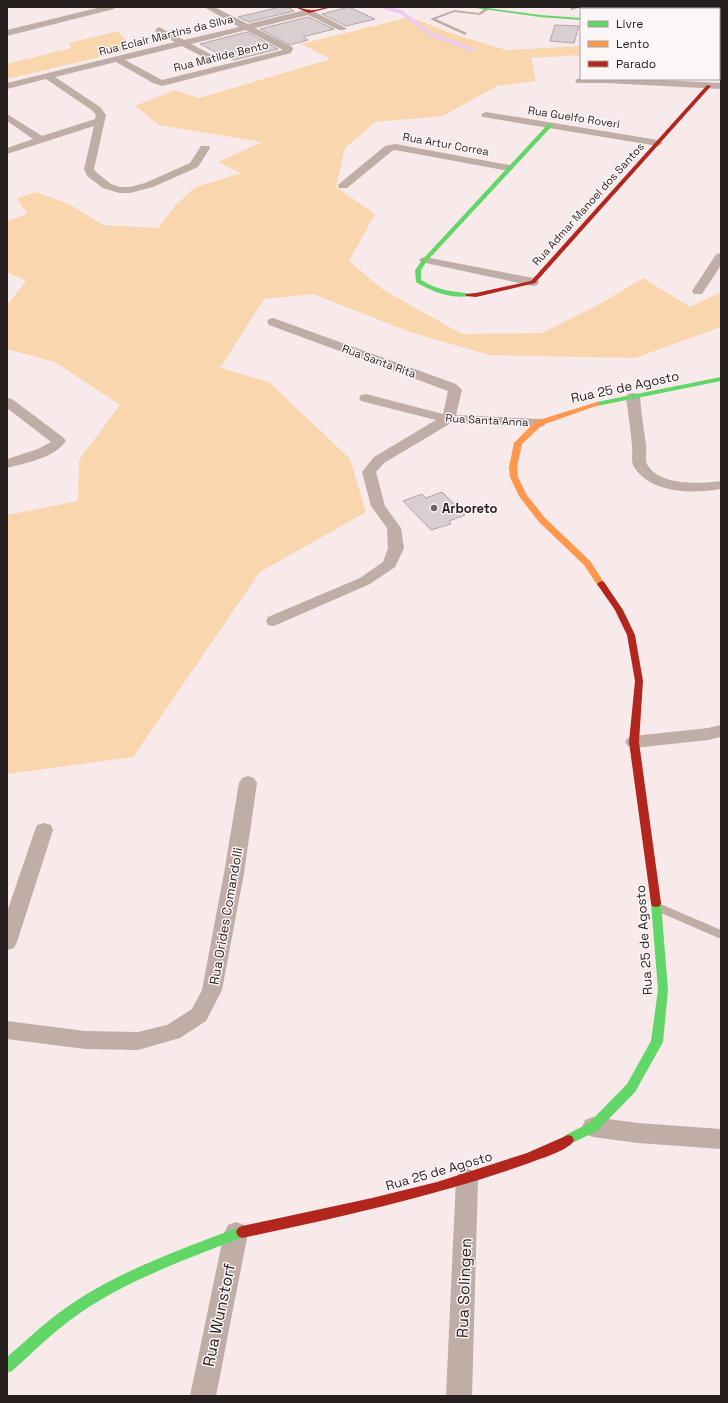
<svg xmlns="http://www.w3.org/2000/svg" width="728" height="1403" viewBox="0 0 728 1403" font-family="'Space Grotesk',sans-serif">
  <style>
    .green { fill: #fad6ae }
    .lines { fill: none; stroke-linecap: round; stroke-linejoin: round }
    .stream { stroke: #ebcbf4; stroke-width: 3.5 }
    .building { fill: #d9ced0; stroke: #b2a7a9 }
    .lane { fill: #bfada6; fill-rule: evenodd }
    .street { fill: #bfada6; fill-rule: evenodd }
    .fast { fill: #63d668; fill-rule: evenodd }
    .slow { fill: #ff974d; fill-rule: evenodd }
    .jam { fill: #b3261e; fill-rule: evenodd }
    .poi-dot { fill: #706565; stroke: #fcf6f7; stroke-width: 1.5 }
    .labels { text-anchor: middle; dominant-baseline: central; stroke-width: 3; stroke-linejoin: round; paint-order: stroke }
    .far-street-label { font-size: 11px; fill: #271e1e; stroke: #fcf6f7 }
    .street-label { font-size: 13px; fill: #271e1e; stroke: #fcf6f7 }
    .poi-label { font-size: 13px; font-weight: bold; fill: #271e1e; stroke: #fcf6f7; text-anchor: start }
    .near-street-label { font-size: 16px; fill: #271e1e; stroke: #fcf6f7 }
  </style>
  <rect width="100%" height="100%" fill="#f8e9ea"/>
  <g class="green">
    <path d="M 410,17 L 450,33 L 506,50 L 581,46 L 581,55 L 531,58 L 536,81 L 497,86 L 443,116 L 375,122 L 345,148 L 336,187 L 375,214 L 349,261 L 382,289 L 462,334 L 542,333 L 600,304 L 643,278 L 690,307 L 721,292 L 721,327 L 635,358 L 489,355 L 410,332 L 313,294 L 264,299 L 220,368 L 269,382 L 350,459 L 366,512 L 260,572 L 133,757 L 7,774 L 7,515 L 78,501 L 79,460 L 120,405 L 55,362 L 7,349 L 7,305 L 26,281 L 7,272 L 7,221 L 27,214 L 17,198 L 36,192 L 69,204 L 103,225 L 158,228 L 176,205 L 196,187 L 241,173 L 218,162 L 262,142 L 159,125 L 135,106 L 175,90 L 199,98 L 331,59 L 301,44 Z"/>
    <path d="M 118,31 L 134,49 L 7,79 L 7,64 L 71,48 L 69,43 Z"/>
  </g>
  <g class="lines">
    <path class="stream" d="M 383,7 L 401,12 L 432,35 L 473,50"/>
  </g>
  <g class="building">
    <path d="M 280,7 L 288,7 L 294,11 L 249,22 L 238,17 Z"/>
    <path d="M 349,7 L 375,19 L 346,26 L 322,14 Z"/>
    <path d="M 308,17 L 334,29 L 303,37 L 308,40 L 290,45 L 260,29 Z"/>
    <path d="M 555,25 L 579,26 L 574,43 L 550,41 Z"/>
    <path d="M 247,32 L 278,49 L 234,60 L 225,56 L 223,56 L 200,44 Z"/>
    <path d="M 442,492 L 465,515 L 449,521 L 451,524 L 431,530 L 403,501 L 422,494 L 426,498 Z"/>
  </g>
  <g class="lines">
    <g class="lane">
      <path d="M 485,8 L 489,9 L 480,15 L 454,12 L 436,19 L 467,33 L 465,35 L 430,19 L 454,10 L 479,13 Z"/>
      <path d="M 721,28 L 721,35 L 719,36 L 719,29 Z"/>
      <path d="M 658,903 L 721,930 L 721,939 L 654,910 L 653,907 L 654,904 Z"/>
    </g>
    <g class="street">
      <path d="M 101,7 L 115,7 L 114,9 L 7,36 L 7,30 Z"/>
      <path d="M 204,7 L 214,7 L 248,24 L 309,9 L 346,28 L 345,30 L 339,30 L 308,15 L 255,28 L 292,47 L 293,49 L 291,53 L 162,86 L 153,83 L 116,62 L 55,77 L 100,107 L 106,115 L 94,169 L 96,172 L 111,184 L 120,187 L 130,187 L 145,183 L 190,163 L 201,146 L 209,146 L 210,148 L 198,167 L 153,187 L 130,193 L 119,193 L 103,188 L 87,176 L 84,169 L 94,126 L 7,154 L 7,148 L 33,139 L 7,121 L 7,114 L 42,136 L 95,119 L 96,115 L 93,111 L 46,79 L 7,89 L 7,83 L 175,42 L 156,32 L 155,30 L 159,27 L 184,40 L 239,27 ZM 246,30 L 283,50 L 162,80 L 125,60 L 182,46 L 211,61 L 214,60 L 216,58 L 214,56 L 191,44 Z"/>
      <path d="M 581,78 L 641,79 L 721,83 L 721,89 L 606,83 L 577,83 L 575,81 L 577,79 Z"/>
      <path d="M 486,112 L 658,140 L 663,143 L 658,146 L 483,117 L 481,115 L 483,113 Z"/>
      <path d="M 395,144 L 509,165 L 514,168 L 509,171 L 395,150 L 392,151 L 347,188 L 339,188 L 338,186 L 339,184 L 385,146 Z"/>
      <path d="M 721,253 L 721,265 L 704,291 L 702,294 L 694,294 L 692,291 L 715,256 L 717,254 Z"/>
      <path d="M 425,257 L 533,278 L 537,279 L 539,282 L 537,285 L 533,286 L 421,262 L 419,260 L 421,258 Z"/>
      <path d="M 273,318 L 456,384 L 462,390 L 456,415 L 539,419 L 544,420 L 546,423 L 544,426 L 539,427 L 451,423 L 384,463 L 376,472 L 385,506 L 401,528 L 404,548 L 395,567 L 370,584 L 274,626 L 268,625 L 266,621 L 268,617 L 360,578 L 383,562 L 388,548 L 387,528 L 371,506 L 362,472 L 374,457 L 436,420 L 361,401 L 359,398 L 361,395 L 366,394 L 443,414 L 448,391 L 269,325 L 267,322 L 269,319 Z"/>
      <path d="M 633,393 L 638,394 L 640,397 C 641,413 644,429 646,446 C 647,451 645,459 647,464 C 658,486 701,484 721,481 L 721,489 C 693,494 649,494 633,465 C 631,459 633,452 632,446 C 631,430 628,414 626,397 L 628,394 Z"/>
      <path d="M 7,398 L 12,399 L 64,438 L 66,441 C 54,458 26,463 7,468 L 7,459 L 38,449 L 51,442 L 7,408 Z"/>
      <path d="M 721,725 L 721,737 L 708,740 L 634,748 L 628,746 L 625,742 L 628,738 L 634,736 L 708,728 Z"/>
      <path d="M 248,776 L 254,778 L 257,783 L 244,873 L 222,990 L 206,1021 L 180,1038 L 138,1050 L 85,1049 L 7,1039 L 7,1021 L 85,1031 L 138,1032 L 167,1025 L 192,1009 L 202,990 L 224,873 L 239,783 L 242,778 Z"/>
      <path d="M 44,823 L 51,825 L 53,830 L 17,942 L 14,948 L 7,950 L 7,912 L 35,830 L 37,825 Z"/>
      <path d="M 593,1117 L 638,1123 L 721,1129 L 721,1149 L 638,1143 L 593,1137 L 585,1134 L 582,1127 L 585,1120 Z"/>
      <path d="M 467,1168 L 475,1172 L 478,1179 L 472,1396 L 446,1396 L 456,1179 L 459,1172 Z"/>
      <path d="M 236,1222 L 244,1225 L 248,1233 L 216,1396 L 190,1396 L 224,1233 L 228,1225 Z"/>
    </g>
    <g class="fast">
      <path d="M 468,7 L 480,7 L 540,15 L 581,18 L 581,20 L 540,17 Z"/>
      <path d="M 575,7 L 581,7 L 571,10 L 571,8 Z"/>
      <rect x="719" y="18" width="2" height="2"/>
      <path d="M 548,124 L 553,125 L 427,261 L 421,270 L 421,280 C 442,292 449,290 470,294 L 470,296 C 451,299 432,292 416,282 L 415,270 L 423,259 Z"/>
      <path d="M 721,377 L 721,381 L 597,406 L 593,404 L 597,402 Z"/>
      <path d="M 656,899 L 660,900 L 661,903 L 668,990 L 663,1042 L 635,1092 L 597,1131 L 568,1145 L 564,1144 L 562,1140 L 564,1136 L 589,1123 L 627,1084 L 651,1041 L 658,990 L 651,903 L 652,900 Z"/>
      <path d="M 242,1226 L 246,1228 L 248,1232 L 246,1236 C 187,1259 120,1282 69,1321 C 49,1336 31,1354 12,1371 L 7,1373 L 7,1357 C 25,1342 42,1325 60,1312 C 114,1272 180,1250 242,1226 Z"/>
    </g>
    <g class="slow">
      <path d="M 591,7 L 596,7 L 597,9 L 592,9 Z"/>
      <path d="M 597,402 L 599,403 L 599,405 L 542,425 L 522,444 L 517,467 L 518,477 L 526,494 L 545,518 L 590,561 L 605,584 L 601,587 L 598,586 L 584,565 L 539,522 L 519,496 L 510,477 L 509,467 L 514,443 L 536,421 Z"/>
    </g>
    <g class="jam">
      <path d="M 295,7 C 300,7 303,9 308,10 C 315,11 325,7 332,7 L 309,13 Z"/>
      <path d="M 707,85 L 711,86 L 535,283 L 476,297 L 466,296 L 466,294 L 476,293 L 531,281 Z"/>
      <path d="M 601,581 L 604,582 L 623,610 L 635,635 L 643,681 L 639,742 L 661,903 L 660,906 L 656,907 L 652,906 L 651,903 L 629,742 L 635,681 L 627,635 L 615,610 L 597,584 Z"/>
      <path d="M 568,1135 L 572,1136 L 574,1140 C 570,1150 542,1158 532,1162 C 437,1196 340,1217 242,1238 L 238,1236 L 236,1232 L 238,1228 L 242,1226 L 372,1198 L 437,1182 L 527,1153 Z"/>
    </g>
  </g>
  <circle class="poi-dot" cx="434" cy="508" r="4"/>
  <g class="labels">
    <g class="far-street-label">
      <text transform="translate(166 35) rotate(-14)">Rua Eclair Martins da Silva</text>
      <text transform="translate(221 56) rotate(-14)">Rua Matilde Bento</text>
      <text transform="translate(574 117) rotate(9)">Rua Guelfo Roveri</text>
      <text transform="translate(446 144) rotate(10)">Rua Artur Correa</text>
      <text transform="translate(588 204) rotate(-48)">Rua Admar Manoel dos Santos</text>
      <text transform="translate(379 361) rotate(20)">Rua Santa Rita</text>
      <text transform="translate(487 420) rotate(3)">Rua Santa Anna</text>
    </g>
    <g class="street-label">
      <text transform="translate(625 387) rotate(-12)">Rua 25 de Agosto</text>
      <text transform="translate(226 916) rotate(-80)">Rua Orides Comandolli</text>
      <text transform="translate(644 940) rotate(-94)">Rua 25 de Agosto</text>
      <text transform="translate(439 1171) rotate(-16)">Rua 25 de Agosto</text>
    </g>
    <g class="poi-label">
      <text x="442" y="508">Arboreto</text>
    </g>
    <g class="near-street-label">
      <text transform="translate(464 1288) rotate(-88)">Rua Solingen</text>
      <text transform="translate(219 1315) rotate(-78)">Rua Wunstorf</text>
    </g>
  </g>
  <rect width="728" height="1403" fill="none" stroke="#271e1e" stroke-width="16"/>
  <rect x="580" y="8" width="140" height="72" fill="#fcf6f7" stroke="#a7a0a0"/>
  <rect x="588" y="21" width="20" height="6" fill="#63d668" stroke="#a7a0a0"/>
  <text x="616" y="28" font-size="12" fill="#271e1e">Livre</text>
  <rect x="588" y="41" width="20" height="6" fill="#ff974d" stroke="#a7a0a0"/>
  <text x="616" y="48" font-size="12" fill="#271e1e">Lento</text>
  <rect x="588" y="61" width="20" height="6" fill="#b3261e" stroke="#a7a0a0"/>
  <text x="616" y="68" font-size="12" fill="#271e1e">Parado</text>
</svg>
